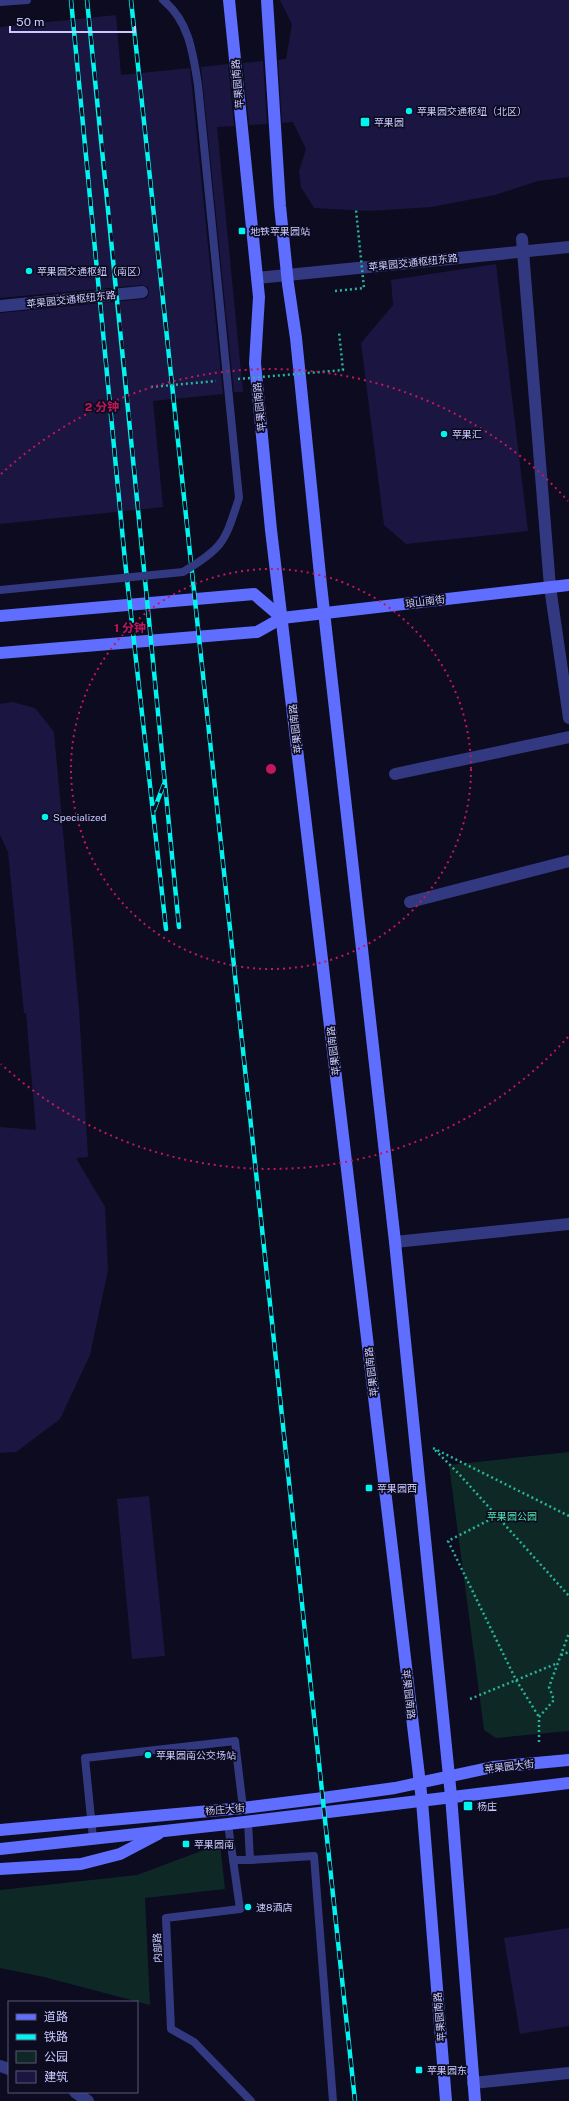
<svg xmlns="http://www.w3.org/2000/svg" width="569" height="2101" viewBox="0 0 569 2101" font-family="'Public Sans','Noto Sans SC',sans-serif">
  <style>
    .green { fill: #0e2925 }
    .building { fill: #1a1641 }
    .lines { fill: none; stroke-linecap: round; stroke-linejoin: round }
    .path { stroke: #27b59c; stroke-width: 2.5; stroke-dasharray: 2 3; stroke-linecap: butt }
    .lane { stroke: #333980; stroke-width: 8 }
    .street { stroke: #333980; stroke-width: 12 }
    .secondary { stroke: #606eff; stroke-width: 12 }
    .rail-casing { stroke: #00f4f0; stroke-width: 4.5 }
    .rail { stroke: #0c0b1f; stroke-width: 3; stroke-dasharray: 9; stroke-linecap: butt }
    .path-bridge { stroke: #27b59c; stroke-width: 2.5; stroke-dasharray: 2 3; stroke-linecap: butt }
    .lane-bridge { stroke: #333980; stroke-width: 8 }
    .ring { fill: none; stroke: #c2185b; stroke-width: 2; stroke-dasharray: 2 4 }
    .poi-dot { fill: #00f4f0; stroke: #0c0b1f; stroke-width: 1.5 }
    .labels { text-anchor: middle; dominant-baseline: central; stroke-width: 3.5; stroke-linejoin: round; paint-order: stroke }
    .street-label { font-size: 10px; fill: #c9c9ff; stroke: #0c0b1f }
    .poi-label { font-size: 10px; fill: #c9c9ff; stroke: #0c0b1f; text-anchor: start }
    .park-label { font-size: 10px; fill: #4fe4ae; stroke: #0c0b1f }
    .centre { fill: #c2185b; stroke: #0c0b1f; stroke-width: 2 }
    .ring-label { font-size: 12px; text-anchor: middle; font-weight: bold; fill: #c2185b; stroke: #0c0b1f; stroke-width: 3.5; stroke-linejoin: round; paint-order: stroke }
  </style>
  <rect width="100%" height="100%" fill="#0c0b1f"/>
  <g class="green">
    <path d="M 569,1452 L 569,1731 L 496,1738 L 484,1730 L 449,1465 Z"/>
    <path d="M 220,1844 L 225,1889 L 145,1898 L 150,2005 L 44,1977 L 0,1968 L 0,1890 L 137,1875 Z"/>
  </g>
  <g class="building">
    <path d="M 280,0 L 569,0 L 569,177 L 538,181 L 495,195 L 431,207 L 370,211 L 314,208 L 301,187 L 299,171 L 306,149 L 293,122 L 282,123 L 278,60 L 286,59 L 292,24 Z"/>
    <path d="M 116,15 L 121,75 L 190,68 L 223,394 L 153,401 L 163,507 L 0,524 L 0,313 L 143,299 L 147,298 L 149,292 L 148,287 L 141,285 L 0,298 L 0,27 Z"/>
    <path d="M 263,61 L 267,124 L 249,125 L 243,63 Z"/>
    <path d="M 228,64 L 234,126 L 217,127 L 243,392 L 234,392 L 201,67 Z"/>
    <path d="M 496,264 L 528,531 L 406,544 L 384,525 L 361,343 L 393,305 L 391,280 Z"/>
    <path d="M 12,702 L 35,708 L 54,732 L 79,1009 L 88,1157 L 76,1158 L 105,1207 L 108,1270 L 90,1355 L 60,1419 L 16,1452 L 0,1453 L 0,1127 L 36,1130 L 26,1013 L 24,1013 L 8,852 L 0,835 L 0,704 Z"/>
    <path d="M 149,1496 L 165,1656 L 132,1659 L 117,1499 Z"/>
    <path d="M 569,1928 L 569,2026 L 520,2034 L 504,1938 Z"/>
  </g>
  <g class="lines">
    <g class="path">
      <path d="M 497,1516 L 448,1541 L 516,1680 L 539,1717"/>
      <path d="M 569,1516 L 433,1448 L 459,1474 L 569,1596"/>
      <path d="M 561,1655 L 569,1652"/>
      <path d="M 470,1699 L 558,1663"/>
      <path d="M 539,1742 L 539,1717 L 554,1700 L 549,1687 L 569,1633"/>
    </g>
    <g class="lane">
      <path d="M 0,2 L 27,0"/>
      <path d="M 248,1822 L 250,1860 L 314,1856 L 333,2101"/>
      <path d="M 228,1824 L 240,1909 L 166,1918 L 171,2029 L 194,2042 L 251,2101"/>
      <path d="M 93,1838 L 85,1758 L 235,1741 L 243,1808"/>
      <path d="M 233,1860 L 250,1860"/>
    </g>
    <g class="street">
      <path d="M 522,239 L 550,587 L 569,718"/>
      <path d="M 257,278 L 569,247"/>
      <path d="M 0,306 L 142,292"/>
      <path d="M 395,774 L 569,737"/>
      <path d="M 410,902 L 569,861"/>
      <path d="M 395,1242 L 569,1224"/>
      <path d="M 0,2066 L 9,2069"/>
      <path d="M 473,2083 L 569,2073"/>
      <path d="M 75,2092 L 88,2101"/>
    </g>
    <g class="secondary">
      <path d="M 229,0 L 259,297 L 255,363 L 271,530 L 422,1801 L 446,2101"/>
      <path d="M 267,0 L 280,206 L 288,284 L 296,338 L 321,585 L 395,1242 L 451,1796 L 475,2101"/>
      <path d="M 0,616 L 254,594 L 282,618"/>
      <path d="M 0,653 L 257,632 L 282,618 L 569,585"/>
      <path d="M 0,1830 L 243,1808 L 323,1798 L 395,1788 L 493,1767 L 569,1760"/>
      <path d="M 0,1849 L 228,1824 L 569,1783"/>
      <path d="M 0,1869 L 81,1864 L 120,1854 L 158,1834"/>
    </g>
    <g class="rail-casing">
      <g id="rail">
        <path d="M 71,0 L 125,561 L 166,929"/>
        <path d="M 87,0 C 120,309 148,618 179,927"/>
        <path d="M 131,0 L 355,2101"/>
        <path d="M 154,810 L 164,784"/>
      </g>
    </g>
    <use href="#rail" class="rail"/>
    <g class="path-bridge">
      <path d="M 335,291 L 364,288 L 356,210"/>
      <path d="M 238,379 L 343,370 L 339,332"/>
      <path d="M 151,387 L 216,381"/>
    </g>
    <path class="lane-bridge" d="M 0,590 L 183,572 C 224,548 225,541 239,498 L 198,85 C 193,53 189,21 163,0"/>
  </g>
  <g class="ring">
    <circle cx="271" cy="769" r="200"/>
    <path d="M568 1037A400 400 0 0 1 1 1064M1 474A400 400 0 0 1 568 501"/>
  </g>
  <g class="poi-dot">
    <circle cx="409" cy="111" r="4"/>
    <rect x="360" y="117" width="10" height="10" rx="2"/>
    <rect x="238" y="227" width="8" height="8" rx="2"/>
    <circle cx="29" cy="271" r="4"/>
    <circle cx="444" cy="434" r="4"/>
    <circle cx="45" cy="817" r="4"/>
    <rect x="365" y="1484" width="8" height="8" rx="2"/>
    <circle cx="148" cy="1755" r="4"/>
    <rect x="463" y="1801" width="10" height="10" rx="2"/>
    <rect x="182" y="1840" width="8" height="8" rx="2"/>
    <circle cx="248" cy="1907" r="4"/>
    <rect x="415" y="2066" width="8" height="8" rx="2"/>
  </g>
  <g class="labels">
    <g class="street-label">
      <text transform="translate(237 84) rotate(-95)">苹果园南路</text>
      <text transform="translate(413 262) rotate(-6)">苹果园交通枢纽东路</text>
      <text transform="translate(71 299) rotate(-6)">苹果园交通枢纽东路</text>
      <text transform="translate(259 407) rotate(-96)">苹果园南路</text>
      <text transform="translate(425 601) rotate(-7)">琅山南街</text>
      <text transform="translate(295 729) rotate(-97)">苹果园南路</text>
      <text transform="translate(333 1051) rotate(-97)">苹果园南路</text>
      <text transform="translate(371 1372) rotate(-97)">苹果园南路</text>
      <text transform="translate(409 1694) rotate(83)">苹果园南路</text>
      <text transform="translate(509 1766) rotate(-7)">苹果园大街</text>
      <text transform="translate(225 1809) rotate(-5)">杨庄大街</text>
      <text transform="translate(157 1948) rotate(-92)">内部路</text>
      <text transform="translate(439 2017) rotate(-95)">苹果园南路</text>
    </g>
    <g class="poi-label">
      <text x="417" y="111">苹果园交通枢纽（北区）</text>
      <text x="374" y="122">苹果园</text>
      <text x="250" y="231">地铁苹果园站</text>
      <text x="37" y="271">苹果园交通枢纽（南区）</text>
      <text x="452" y="434">苹果汇</text>
      <text x="53" y="817">Specialized</text>
      <text x="377" y="1488">苹果园西</text>
      <text x="156" y="1755">苹果园南公交场站</text>
      <text x="477" y="1806">杨庄</text>
      <text x="194" y="1844">苹果园南</text>
      <text x="256" y="1907">速8酒店</text>
      <text x="427" y="2070">苹果园东</text>
    </g>
    <g class="park-label">
      <text x="512" y="1516">苹果园公园</text>
    </g>
  </g>
  <circle cx="271" cy="769" r="6" class="centre"/>
  <g class="ring-label">
    <text x="102" y="411">2 分钟</text>
    <text x="130" y="632">1 分钟</text>
  </g>
  <rect x="8" y="2001" width="130" height="92" fill="#0c0b1f" stroke="#585779"/>
  <rect x="16" y="2014" width="20" height="6" fill="#606eff" stroke="#585779"/>
  <text x="44" y="2021" font-size="12" fill="#c9c9ff">道路</text>
  <rect x="16" y="2034" width="20" height="6" fill="#00f4f0" stroke="#585779"/>
  <text x="44" y="2041" font-size="12" fill="#c9c9ff">铁路</text>
  <rect x="16" y="2051" width="20" height="12" fill="#0e2925" stroke="#585779"/>
  <text x="44" y="2061" font-size="12" fill="#c9c9ff">公园</text>
  <rect x="16" y="2071" width="20" height="12" fill="#1a1641" stroke="#585779"/>
  <text x="44" y="2081" font-size="12" fill="#c9c9ff">建筑</text>
  <path d="M10 26v6h125v-6" fill="none" stroke="#c9c9ff" stroke-width="2"/>
  <text x="16" y="26" font-size="12" fill="#c9c9ff" stroke="#0c0b1f" stroke-width="3" paint-order="stroke">50 m</text>
</svg>
